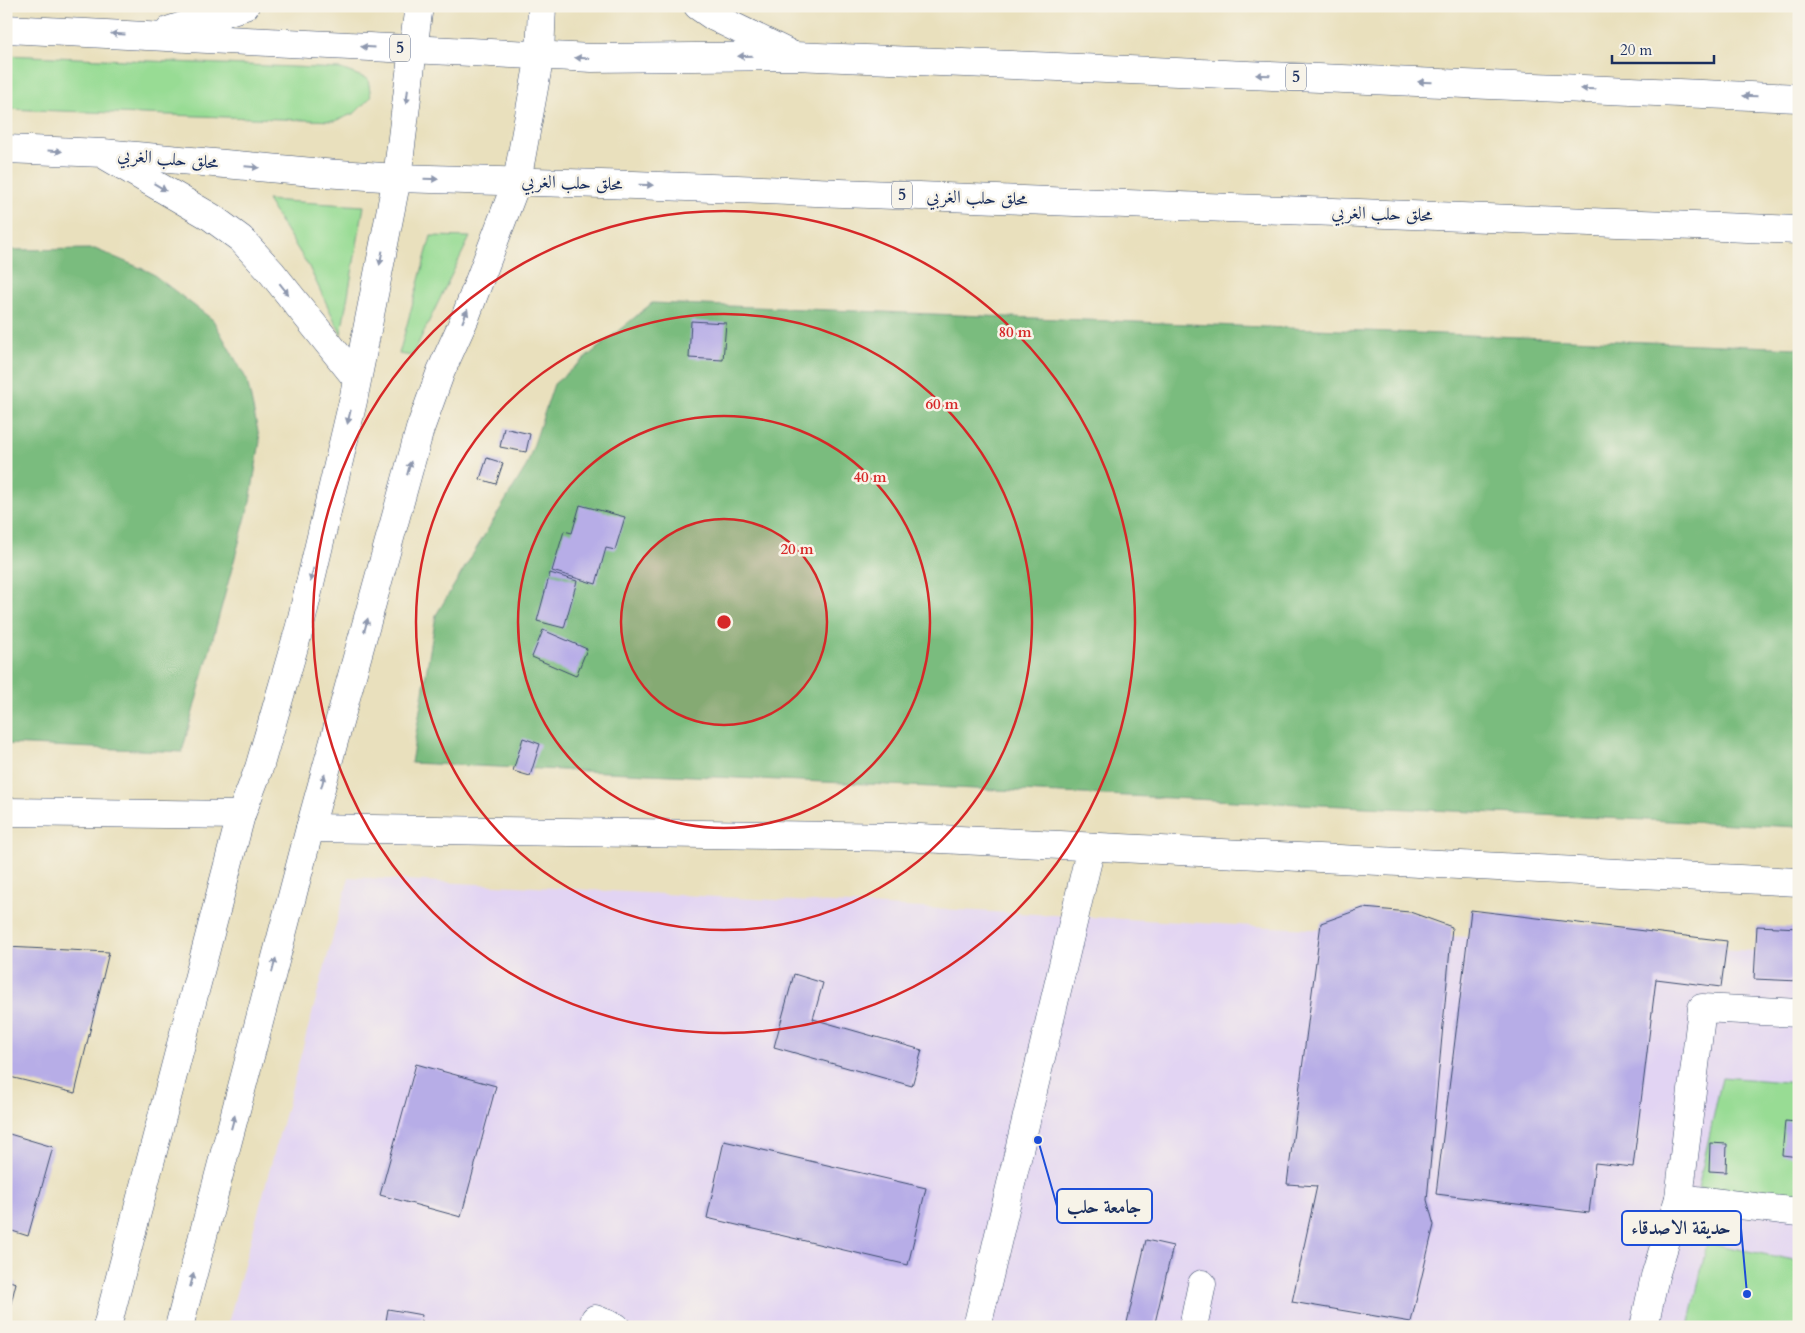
<svg xmlns="http://www.w3.org/2000/svg" width="1805" height="1333" viewBox="0 0 1805 1333" font-family="Cardo,Amiri,serif">
  <style>
    .built { fill: #e2d4f3 }
    .green { fill: #98dc94; stroke: #5a8679 }
    .forest { fill: #7abc7e; stroke: #4a766e }
    .building { fill: #b7ade7 }
    .lines { fill: none; stroke-linecap: round; stroke-linejoin: round }
    .minor-casing { stroke: #3a4a6c; stroke-width: 29 }
    .major-casing { stroke: #3a4a6c; stroke-width: 29 }
    .highway-casing { stroke: #3a4a6c; stroke-width: 29 }
    .minor { stroke: #fff; stroke-width: 28 }
    .major { stroke: #fff; stroke-width: 28 }
    .highway { stroke: #fff; stroke-width: 28 }
    .oneway { fill: #8d97ae }
    .ring { fill: none; stroke: #d62828; stroke-width: 2.5 }
    .labels { text-anchor: middle; dominant-baseline: central; stroke-width: 5; stroke-linejoin: round; paint-order: stroke }
    .shield { fill: #f7f3e8; stroke: #5d6a87; stroke-width: 1 }
    .shield-label { font-size: 16px; font-weight: bold; fill: #1b2f5e }
    .street-label { font-size: 18px; fill: #1b2f5e; stroke: #f7f3e8 }
    .centre { fill: #d62828; stroke: #f7f3e8; stroke-width: 2.5 }
    .ring-label { font-size: 15px; text-anchor: middle; font-weight: bold; fill: #d62828; stroke: #f7f3e8; stroke-width: 5; stroke-linejoin: round; paint-order: stroke }
    .leader { fill: none; stroke: #1d4ed8; stroke-width: 2 }
    .callout-dot { fill: #1d4ed8; stroke: #f7f3e8; stroke-width: 2 }
    .callout { fill: #f7f3e8; stroke: #1d4ed8; stroke-width: 2 }
    .callout-label { font-size: 19px; text-anchor: middle; font-weight: bold; fill: #1b2f5e }
  </style>
  <rect width="100%" height="100%" fill="#f7f3e8"/>
  <filter id="ink" filterUnits="userSpaceOnUse"><feTurbulence type="fractalNoise" baseFrequency=".02" numOctaves="2"/><feDisplacementMap in="SourceGraphic" scale="10" xChannelSelector="R" yChannelSelector="G"/><feConvolveMatrix kernelMatrix="1 2 1 2 8 2 1 2 1" color-interpolation-filters="sRGB"/></filter>
  <filter id="wash" filterUnits="userSpaceOnUse"><feTurbulence type="fractalNoise" baseFrequency=".0096" numOctaves="4" result="noise"/><feDisplacementMap in="SourceGraphic" scale="20" xChannelSelector="R" yChannelSelector="G"/><feGaussianBlur stdDeviation="1.12" result="paint"/><feColorMatrix in="noise" values="0 0 0 0 0 0 0 0 0 0 0 0 0 0 0 0 0 1.4 0 .05"/><feComposite in="paint" operator="in"/></filter>
  <g filter="url(#wash)">
    <rect width="100%" height="100%" fill="#e9e0bd"/>
    <path class="built" d="M 349,877 L 1366,932 L 1799,953 L 1799,1327 L 227,1327 Z"/>
    <g class="green">
      <path d="M 6,55 L 341,69 L 368,79 L 371,97 L 355,113 L 335,121 L 6,109 Z"/>
      <path d="M 267,200 L 364,206 L 341,334 L 309,267 Z"/>
      <path d="M 431,236 L 470,237 L 412,356 L 399,354 Z"/>
      <path d="M 1722,1077 L 1799,1083 L 1799,1195 L 1698,1188 Z"/>
      <path d="M 1707,1243 L 1799,1261 L 1799,1327 L 1689,1327 Z"/>
    </g>
    <g class="forest">
      <path d="M 95,249 L 150,272 L 213,320 L 247,380 L 260,441 L 250,502 L 182,752 L 6,744 L 6,250 Z"/>
      <path d="M 652,303 L 1799,348 L 1799,827 L 411,763 L 436,615 L 527,465 L 554,384 Z"/>
    </g>
    <g id="blocks">
      <g class="building">
        <path d="M 691,321 L 726,323 L 723,360 L 689,358 Z"/>
        <path d="M 504,428 L 530,434 L 526,452 L 500,447 Z"/>
        <path d="M 487,458 L 503,463 L 496,484 L 480,479 Z"/>
        <path d="M 580,505 L 625,517 L 615,550 L 606,548 L 596,584 L 552,571 L 564,531 L 572,533 Z"/>
        <path d="M 550,573 L 577,581 L 564,628 L 537,621 Z"/>
        <path d="M 543,630 L 587,649 L 576,676 L 532,657 Z"/>
        <path d="M 523,738 L 540,744 L 530,776 L 513,771 Z"/>
        <path d="M 1363,908 L 1410,912 L 1452,927 L 1427,1200 L 1434,1225 L 1411,1322 L 1292,1302 L 1317,1186 L 1287,1184 L 1321,923 Z"/>
        <path d="M 1471,910 L 1727,941 L 1721,987 L 1656,979 L 1633,1167 L 1595,1163 L 1589,1213 L 1436,1194 Z"/>
        <path d="M 1757,926 L 1799,928 L 1799,981 L 1754,979 Z"/>
        <path d="M 6,947 L 109,952 L 75,1093 L 6,1076 Z"/>
        <path d="M 794,974 L 823,983 L 813,1019 L 922,1050 L 912,1086 L 774,1047 Z"/>
        <path d="M 416,1064 L 496,1086 L 461,1217 L 380,1195 Z"/>
        <path d="M 1785,1121 L 1799,1122 L 1799,1157 L 1782,1155 Z"/>
        <path d="M 6,1133 L 53,1147 L 28,1236 L 6,1229 Z"/>
        <path d="M 724,1141 L 926,1188 L 908,1265 L 707,1218 Z"/>
        <path d="M 1710,1143 L 1727,1144 L 1726,1172 L 1709,1171 Z"/>
        <path d="M 1146,1240 L 1173,1246 L 1154,1327 L 1126,1327 Z"/>
        <path d="M 6,1280 L 16,1283 L 7,1319 L 6,1319 Z"/>
        <path d="M 388,1309 L 422,1315 L 420,1327 L 385,1327 Z"/>
      </g>
    </g>
  </g>
  <g filter="url(#ink)">
    <use href="#blocks" fill-opacity="0" stroke="#3a4a6c" stroke-width="1"/>
    <g class="lines">
      <g class="minor-casing">
        <g id="minor">
          <path d="M 413,49 L 419,6"/>
          <path d="M 540,55 L 542,6"/>
          <path d="M 6,812 L 241,815"/>
          <path d="M 310,828 L 901,837 L 1799,882"/>
          <path d="M 1679,1198 L 1702,1008 L 1799,1013"/>
          <path d="M 595,1319 L 616,1327"/>
          <path d="M 977,1327 L 1091,847"/>
          <path d="M 1193,1327 L 1202,1284"/>
          <path d="M 1644,1327 L 1655,1276 L 1679,1198 L 1799,1212"/>
        </g>
      </g>
      <g class="major-casing">
        <g id="major">
          <path d="M 107,1327 L 241,815 L 259,768 L 300,626 L 353,401 L 397,178 L 413,49"/>
          <path d="M 179,1327 L 310,828 L 420,429 L 441,371 L 465,318 L 517,181 L 540,55"/>
        </g>
      </g>
      <g class="highway-casing">
        <g id="highway">
          <path d="M 698,6 L 714,17 L 788,53"/>
          <path d="M 6,29 L 592,58 L 794,56 L 1799,98"/>
          <path d="M 170,30 L 245,6"/>
          <path d="M 6,149 L 103,153 L 324,173 L 397,178 L 634,185 L 1799,230"/>
          <path d="M 108,157 L 211,217 L 241,239 L 272,273 L 356,378"/>
        </g>
      </g>
      <use href="#minor" class="minor"/>
      <use href="#major" class="major"/>
      <use href="#highway" class="highway"/>
    </g>
    <defs><path id="oneway-solid" d="M-6-.8H1V-3.2L6.5 0L1 3.2V.8H-6Z" transform="scale(1.25)"/></defs>
    <g class="oneway">
      <use href="#oneway-solid" transform="translate(118 34) rotate(-177)"/>
      <use href="#oneway-solid" transform="translate(368 47) rotate(-177)"/>
      <use href="#oneway-solid" transform="translate(745 56) rotate(179)"/>
      <use href="#oneway-solid" transform="translate(582 58) rotate(-177)"/>
      <use href="#oneway-solid" transform="translate(1263 75) rotate(-178)"/>
      <use href="#oneway-solid" transform="translate(1425 82) rotate(-178)"/>
      <use href="#oneway-solid" transform="translate(1588 89) rotate(-178)"/>
      <use href="#oneway-solid" transform="translate(1750 96) rotate(-178)"/>
      <use href="#oneway-solid" transform="translate(407 97) rotate(97)"/>
      <use href="#oneway-solid" transform="translate(55 151) rotate(3)"/>
      <use href="#oneway-solid" transform="translate(252 167) rotate(5)"/>
      <use href="#oneway-solid" transform="translate(431 179) rotate(2)"/>
      <use href="#oneway-solid" transform="translate(646 185) rotate(2)"/>
      <use href="#oneway-solid" transform="translate(160 187) rotate(31)"/>
      <use href="#oneway-solid" transform="translate(381 258) rotate(101)"/>
      <use href="#oneway-solid" transform="translate(284 289) rotate(52)"/>
      <use href="#oneway-solid" transform="translate(465 316) rotate(-68)"/>
      <use href="#oneway-solid" transform="translate(349 417) rotate(103)"/>
      <use href="#oneway-solid" transform="translate(409 468) rotate(-75)"/>
      <use href="#oneway-solid" transform="translate(312 575) rotate(103)"/>
      <use href="#oneway-solid" transform="translate(366 625) rotate(-75)"/>
      <use href="#oneway-solid" transform="translate(323 781) rotate(-75)"/>
      <use href="#oneway-solid" transform="translate(274 965) rotate(-75)"/>
      <use href="#oneway-solid" transform="translate(233 1122) rotate(-75)"/>
      <use href="#oneway-solid" transform="translate(192 1280) rotate(-75)"/>
    </g>
  </g>
  <circle cx="724" cy="622" r="103" fill="#d62828" fill-opacity=".12"/>
  <g class="ring">
    <circle cx="724" cy="622" r="103"/>
    <circle cx="724" cy="622" r="206"/>
    <circle cx="724" cy="622" r="308"/>
    <circle cx="724" cy="622" r="411"/>
  </g>
  <g class="labels">
    <g class="shield">
      <rect x="390" y="34.5" width="20" height="27" rx="4"/>
      <rect x="1286" y="63.5" width="20" height="27" rx="4"/>
      <rect x="892" y="181.5" width="20" height="27" rx="4"/>
    </g>
    <g class="shield-label">
      <text x="400" y="48">5</text>
      <text x="1296" y="77">5</text>
      <text x="902" y="195">5</text>
    </g>
    <g class="street-label">
      <text transform="translate(168 159) rotate(5)">محلق حلب الغربي</text>
      <text transform="translate(572 183) rotate(2)">محلق حلب الغربي</text>
      <text transform="translate(977 198) rotate(2)">محلق حلب الغربي</text>
      <text transform="translate(1382 214) rotate(2)">محلق حلب الغربي</text>
    </g>
  </g>
  <circle cx="724" cy="622" r="8" class="centre"/>
  <g class="ring-label">
    <text x="1015" y="337">80 m</text>
    <text x="942" y="409">60 m</text>
    <text x="870" y="482">40 m</text>
    <text x="797" y="554">20 m</text>
  </g>
  <path class="leader" d="M1038 1140L1057 1206M1747 1294L1741 1228"/>
  <g class="callout-dot">
    <circle cx="1038" cy="1140" r="5"/>
    <circle cx="1747" cy="1294" r="5"/>
  </g>
  <g class="callout">
    <rect x="1057" y="1189" width="95" height="34" rx="5"/>
    <rect x="1622" y="1211" width="119" height="34" rx="5"/>
  </g>
  <g class="callout-label">
    <text x="1104" y="1213">جامعة حلب</text>
    <text x="1681" y="1234">حديقة الاصدقاء</text>
  </g>
  <rect width="1805" height="1333" fill="none" stroke="#f7f3e8" stroke-width="25"/>
  <path d="M1612 55v8h102v-8" fill="none" stroke="#1b2f5e" stroke-width="2.5"/>
  <text x="1620" y="55" font-size="15" fill="#1b2f5e" stroke="#f7f3e8" stroke-width="4" paint-order="stroke">20 m</text>
</svg>
